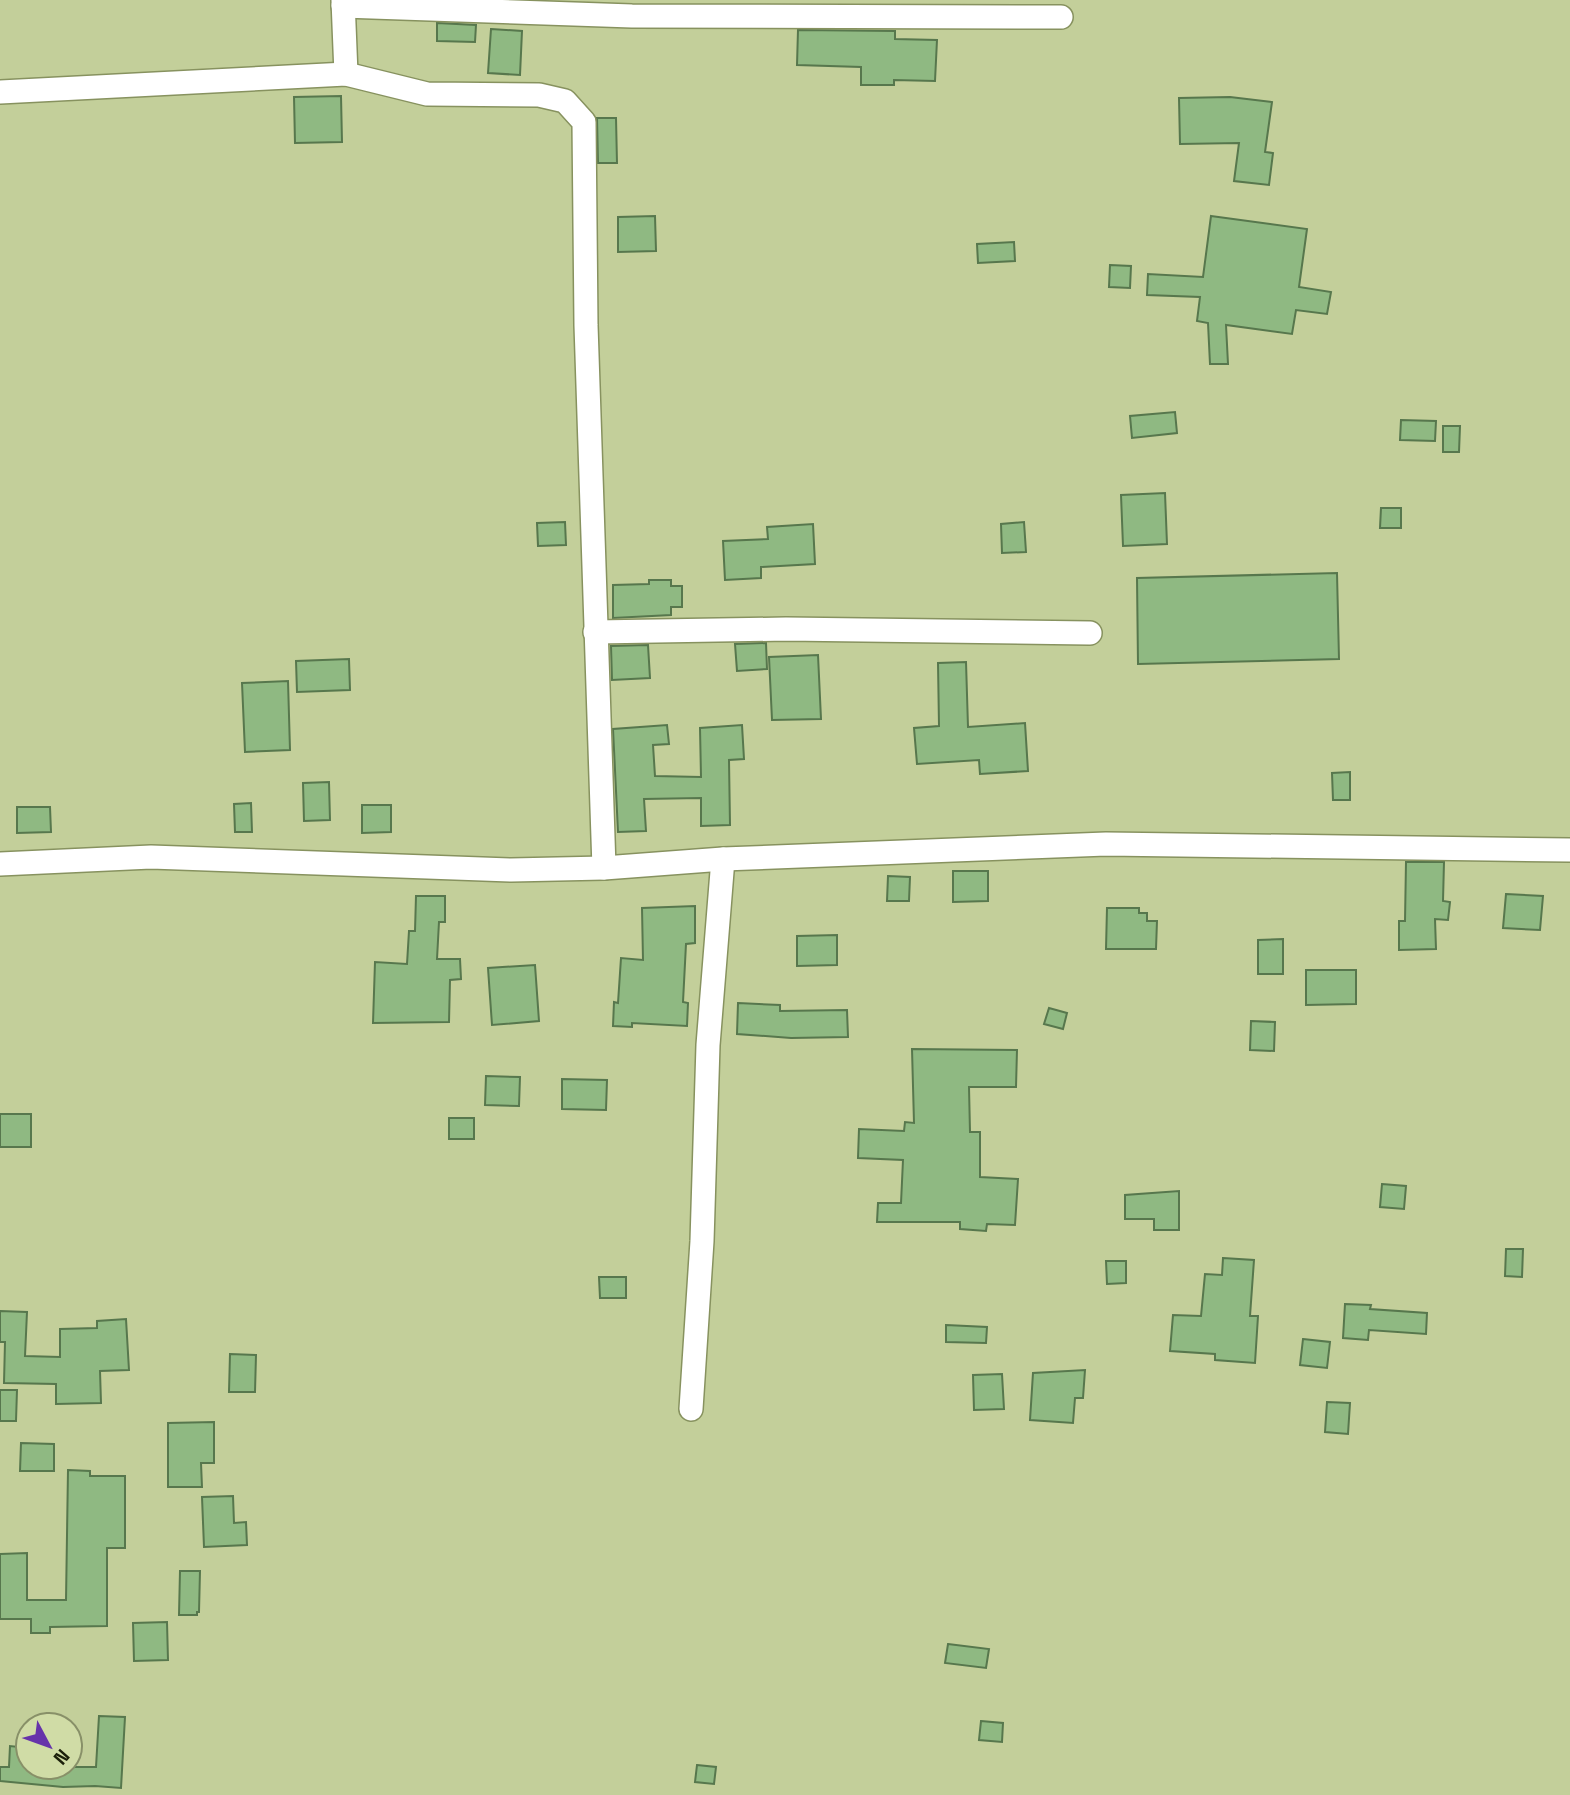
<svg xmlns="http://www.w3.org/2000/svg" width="1570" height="1795" viewBox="0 0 1570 1795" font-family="'Space Grotesk',sans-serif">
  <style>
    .building { fill: #8fb982; stroke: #57774d; stroke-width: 2 }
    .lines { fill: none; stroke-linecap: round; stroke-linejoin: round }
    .minor-casing { stroke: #87925f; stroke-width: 26 }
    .minor { stroke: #fff; stroke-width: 23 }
  </style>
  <rect width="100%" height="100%" fill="#c3cf9a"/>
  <g class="building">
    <path d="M 437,23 L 476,25 L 475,42 L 437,41 Z"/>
    <path d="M 491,29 L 522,31 L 520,75 L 488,73 Z"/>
    <path d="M 798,30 L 895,31 L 895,39 L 937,40 L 935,81 L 894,80 L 894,85 L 861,85 L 861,67 L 797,65 Z"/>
    <path d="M 341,96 L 342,142 L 295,143 L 294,97 Z"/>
    <path d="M 1230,97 L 1272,102 L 1265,152 L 1273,153 L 1269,185 L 1234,181 L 1239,143 L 1180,144 L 1179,98 Z"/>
    <path d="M 597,118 L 616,118 L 617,163 L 598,163 Z"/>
    <path d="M 655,216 L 656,251 L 618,252 L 618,217 Z"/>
    <path d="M 1211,216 L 1307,229 L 1299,287 L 1331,292 L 1327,314 L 1296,310 L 1292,334 L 1226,325 L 1228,364 L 1210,364 L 1208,323 L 1197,321 L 1200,297 L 1147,295 L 1148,274 L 1203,277 Z"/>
    <path d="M 1014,242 L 1015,261 L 978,263 L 977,244 Z"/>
    <path d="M 1110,265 L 1131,266 L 1130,288 L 1109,287 Z"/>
    <path d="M 1175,412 L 1177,433 L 1132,438 L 1130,416 Z"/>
    <path d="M 1401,420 L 1436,421 L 1435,441 L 1400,440 Z"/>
    <path d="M 1443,426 L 1460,426 L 1459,452 L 1443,452 Z"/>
    <path d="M 1165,493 L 1167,544 L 1123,546 L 1121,495 Z"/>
    <path d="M 1381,508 L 1401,508 L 1401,528 L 1380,528 Z"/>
    <path d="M 565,522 L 566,545 L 538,546 L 537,523 Z"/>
    <path d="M 1024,522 L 1026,552 L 1002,553 L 1001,524 Z"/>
    <path d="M 813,524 L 815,564 L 761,567 L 761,578 L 725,580 L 723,541 L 768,539 L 767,527 Z"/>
    <path d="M 1337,573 L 1339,659 L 1138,664 L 1137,578 Z"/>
    <path d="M 649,580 L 671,580 L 671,586 L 682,586 L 682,607 L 671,607 L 671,615 L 613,618 L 613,585 L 649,584 Z"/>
    <path d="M 766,643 L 767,669 L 737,671 L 735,644 Z"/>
    <path d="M 648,645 L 650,678 L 612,680 L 611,646 Z"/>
    <path d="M 818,655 L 821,719 L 772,720 L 769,657 Z"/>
    <path d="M 349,659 L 350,690 L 297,692 L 296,661 Z"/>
    <path d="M 966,662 L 968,727 L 1025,723 L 1028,771 L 980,774 L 979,760 L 917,764 L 914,728 L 939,726 L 938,663 Z"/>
    <path d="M 288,681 L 290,750 L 245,752 L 242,683 Z"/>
    <path d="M 667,725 L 669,744 L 653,745 L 655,776 L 701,777 L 700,728 L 742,725 L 744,759 L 729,760 L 730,825 L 701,826 L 701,798 L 644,799 L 646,831 L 618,832 L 613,729 Z"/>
    <path d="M 1350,772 L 1350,800 L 1333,800 L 1332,773 Z"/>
    <path d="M 329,782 L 330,820 L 304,821 L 303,783 Z"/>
    <path d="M 251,803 L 252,832 L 235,832 L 234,804 Z"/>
    <path d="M 362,805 L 391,805 L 391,832 L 362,833 Z"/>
    <path d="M 17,807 L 50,807 L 51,832 L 17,833 Z"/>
    <path d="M 1406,862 L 1444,862 L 1443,901 L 1450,902 L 1448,920 L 1435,919 L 1436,949 L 1399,950 L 1399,921 L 1405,921 Z"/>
    <path d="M 953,871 L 988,871 L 988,901 L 953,902 Z"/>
    <path d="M 888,876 L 910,877 L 909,901 L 887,901 Z"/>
    <path d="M 1506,894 L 1543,896 L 1540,930 L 1503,928 Z"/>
    <path d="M 416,896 L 445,896 L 445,922 L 439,922 L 437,959 L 460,959 L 461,979 L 450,980 L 449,1022 L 373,1023 L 375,962 L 407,964 L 409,931 L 415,931 Z"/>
    <path d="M 695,906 L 695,943 L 686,944 L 683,1002 L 688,1003 L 687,1026 L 632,1023 L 632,1027 L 613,1026 L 614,1002 L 618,1003 L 621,958 L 643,960 L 642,908 Z"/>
    <path d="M 1107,908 L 1139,908 L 1139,913 L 1147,913 L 1147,921 L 1157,921 L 1156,949 L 1106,949 Z"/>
    <path d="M 837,935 L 837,965 L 797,966 L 797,936 Z"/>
    <path d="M 1283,939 L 1283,974 L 1258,974 L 1258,940 Z"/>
    <path d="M 535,965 L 539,1021 L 492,1025 L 488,968 Z"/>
    <path d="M 1306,970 L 1356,970 L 1356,1004 L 1306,1005 Z"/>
    <path d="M 738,1003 L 780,1005 L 780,1011 L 847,1010 L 848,1037 L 791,1038 L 737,1034 Z"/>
    <path d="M 1049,1008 L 1067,1013 L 1063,1029 L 1044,1024 Z"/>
    <path d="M 1251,1021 L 1275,1022 L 1274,1051 L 1250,1050 Z"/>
    <path d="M 912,1049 L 1017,1050 L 1016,1087 L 969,1087 L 970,1132 L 980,1132 L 980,1177 L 1018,1179 L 1015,1225 L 987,1224 L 986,1231 L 960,1229 L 960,1222 L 877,1222 L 878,1203 L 901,1203 L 903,1160 L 858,1158 L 859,1129 L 904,1131 L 905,1122 L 914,1123 Z"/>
    <path d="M 486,1076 L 520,1077 L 519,1106 L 485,1105 Z"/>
    <path d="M 562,1079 L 607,1080 L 606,1110 L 562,1109 Z"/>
    <rect x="0" y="1114" width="31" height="33"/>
    <rect x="449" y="1118" width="25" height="21"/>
    <path d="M 1382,1184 L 1406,1186 L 1404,1209 L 1380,1207 Z"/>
    <path d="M 1179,1191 L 1179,1230 L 1154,1230 L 1154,1219 L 1125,1219 L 1125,1195 Z"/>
    <path d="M 1506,1249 L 1523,1249 L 1522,1277 L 1505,1276 Z"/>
    <path d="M 1223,1258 L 1254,1260 L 1250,1316 L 1258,1316 L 1255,1363 L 1215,1360 L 1215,1354 L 1170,1351 L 1173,1315 L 1201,1316 L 1205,1274 L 1222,1275 Z"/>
    <path d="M 1106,1261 L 1126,1261 L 1126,1283 L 1107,1284 Z"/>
    <path d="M 599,1277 L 626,1277 L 626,1298 L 600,1298 Z"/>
    <path d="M 1345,1304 L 1371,1305 L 1370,1309 L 1427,1313 L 1426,1334 L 1369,1330 L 1368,1340 L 1343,1338 Z"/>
    <path d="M 0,1311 L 27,1312 L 25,1356 L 60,1357 L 60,1329 L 97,1328 L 97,1321 L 126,1319 L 129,1370 L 100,1371 L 101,1403 L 56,1404 L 56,1384 L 4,1383 L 5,1342 L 0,1342 Z"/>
    <path d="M 946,1325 L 987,1327 L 986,1343 L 946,1342 Z"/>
    <path d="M 1303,1339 L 1330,1342 L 1327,1368 L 1300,1365 Z"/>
    <path d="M 230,1354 L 256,1355 L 255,1392 L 229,1392 Z"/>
    <path d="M 1085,1370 L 1083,1398 L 1075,1398 L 1073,1423 L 1030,1420 L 1033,1373 Z"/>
    <path d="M 1002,1374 L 1004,1409 L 974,1410 L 973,1375 Z"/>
    <path d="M 0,1390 L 17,1390 L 16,1421 L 0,1421 Z"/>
    <path d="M 1327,1402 L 1350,1403 L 1348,1434 L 1325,1432 Z"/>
    <path d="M 214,1422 L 214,1463 L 201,1463 L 202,1487 L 168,1487 L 168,1423 Z"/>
    <path d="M 21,1443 L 54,1444 L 54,1471 L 20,1471 Z"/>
    <path d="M 68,1470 L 90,1471 L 90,1476 L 125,1476 L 125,1548 L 107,1548 L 107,1626 L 50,1627 L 50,1633 L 31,1633 L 31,1619 L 0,1619 L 0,1554 L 27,1553 L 27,1600 L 66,1600 Z"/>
    <path d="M 233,1496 L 234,1523 L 246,1522 L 247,1545 L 204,1547 L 202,1497 Z"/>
    <path d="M 180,1571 L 200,1571 L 199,1612 L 197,1612 L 197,1615 L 179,1615 Z"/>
    <path d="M 167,1622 L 168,1660 L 134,1661 L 133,1623 Z"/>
    <path d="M 948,1644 L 989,1649 L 986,1668 L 945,1663 Z"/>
    <path d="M 99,1716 L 125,1717 L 121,1788 L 95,1786 L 63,1787 L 0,1781 L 0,1767 L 9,1767 L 10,1746 L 28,1748 L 28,1767 L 96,1767 Z"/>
    <path d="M 981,1721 L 1003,1723 L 1002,1742 L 979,1740 Z"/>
    <path d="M 697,1765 L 716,1767 L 714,1784 L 695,1782 Z"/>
  </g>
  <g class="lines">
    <g class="minor-casing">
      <g id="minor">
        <path d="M 343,0 L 346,74"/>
        <path d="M 343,6 L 632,16 L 1061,17"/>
        <path d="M 0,92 L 346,74 L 427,94 L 539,95 L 565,101 L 584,122 L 586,325 L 604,868"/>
        <path d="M 595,632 L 786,629 L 1090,633"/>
        <path d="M 0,864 L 151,857 L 511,870 L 604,868 L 723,859 L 1106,844 L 1570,850"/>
        <path d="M 691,1409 L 702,1241 L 708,1045 L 723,859"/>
      </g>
    </g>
    <use href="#minor" class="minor"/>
  </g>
  <g transform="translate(49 1746) rotate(131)"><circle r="33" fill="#d0dca6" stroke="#889068" stroke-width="2"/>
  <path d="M0-5L12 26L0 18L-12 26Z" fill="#6633aa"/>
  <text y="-10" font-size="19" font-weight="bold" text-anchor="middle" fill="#1b1f0a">N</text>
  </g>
</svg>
